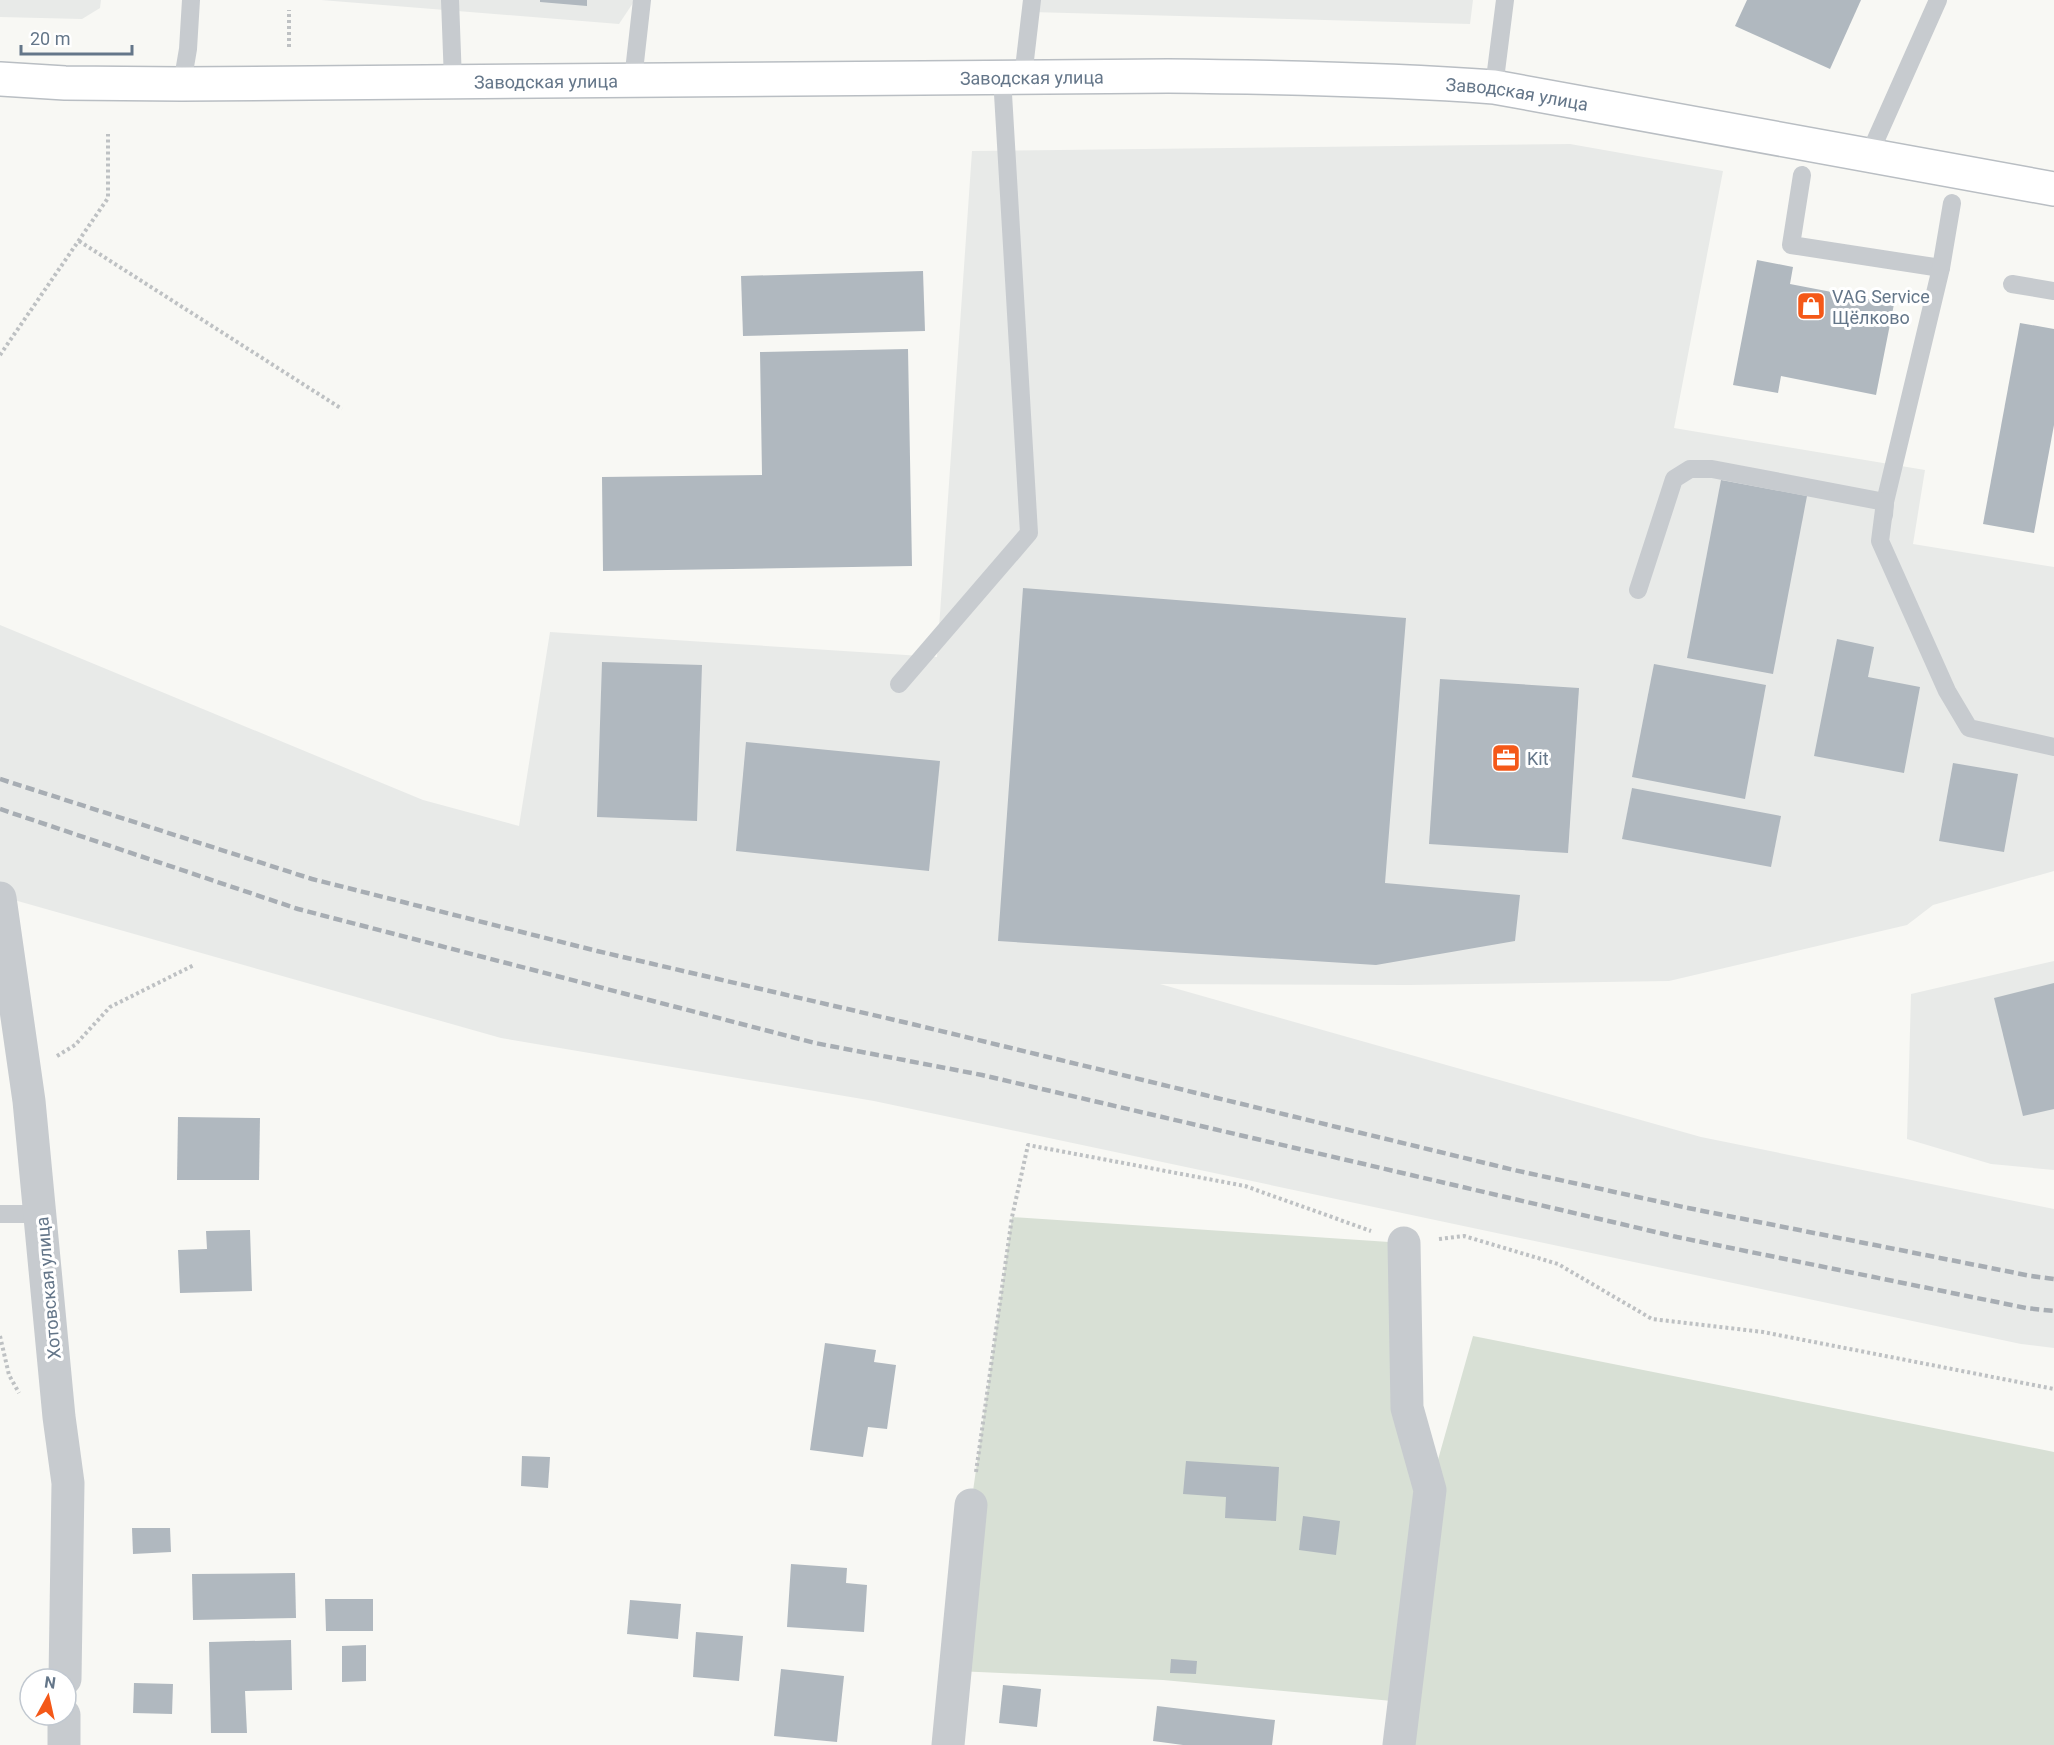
<svg xmlns="http://www.w3.org/2000/svg" width="2054" height="1745" viewBox="0 0 2054 1745" font-family="Roboto,sans-serif">
  <style>
    .built { fill: #e8eae8 }
    .green { fill: #d8e0d5 }
    .building { fill: #b0b8bf }
    .lines { fill: none; stroke-linecap: round; stroke-linejoin: round }
    .secondary-casing { stroke: #b9bec3; stroke-width: 36 }
    .path { stroke: #bec1c3; stroke-width: 4; stroke-dasharray: 3 3; stroke-linecap: butt }
    .lane { stroke: #c7cbcf; stroke-width: 18 }
    .street { stroke: #c7cbcf; stroke-width: 33 }
    .secondary { stroke: #fff; stroke-width: 33 }
    .rail { stroke: #a7adb3; stroke-width: 4.5; stroke-dasharray: 9 4.5; stroke-linecap: butt }
    .labels { text-anchor: middle; dominant-baseline: central; stroke-width: 6; stroke-linejoin: round; paint-order: stroke }
    .street-label { font-size: 18px; fill: #647689; stroke: #fff }
    .poi-label { font-size: 18px; fill: #647689; stroke: #fff; text-anchor: start }
  </style>
  <rect width="100%" height="100%" fill="#f8f8f4"/>
  <g class="built">
    <path d="M 0,0 L 101,0 L 100,8 L 82,19 L 0,17 Z"/>
    <path d="M 321,0 L 635,0 L 619,24 Z"/>
    <path d="M 1023,0 L 1473,0 L 1470,24 L 1031,12 Z"/>
    <path d="M 1570,144 L 1723,171 L 1674,428 L 1925,470 L 1913,544 L 2054,567 L 2054,871 L 1933,905 L 1907,925 L 1669,981 L 1409,985 L 1160,984 L 1701,1137 L 2054,1209 L 2054,1348 L 2021,1344 L 874,1101 L 501,1038 L 0,896 L 0,625 L 423,800 L 519,826 L 550,632 L 937,657 L 972,151 Z"/>
    <path d="M 2054,961 L 2054,1170 L 1991,1164 L 1907,1139 L 1911,994 Z"/>
  </g>
  <path class="green" d="M 1012,1217 L 1404,1243 L 1430,1488 L 1473,1336 L 2054,1452 L 2054,1745 L 1399,1745 L 1403,1702 L 1163,1680 L 956,1671 L 971,1505 Z"/>
  <g class="building">
    <path d="M 540,0 L 587,0 L 587,6 L 540,2 Z"/>
    <path d="M 1747,0 L 1861,0 L 1830,69 L 1735,26 Z"/>
    <path d="M 1757,260 L 1793,267 L 1790,284 L 1894,304 L 1876,395 L 1781,376 L 1778,393 L 1733,385 Z"/>
    <path d="M 923,271 L 925,331 L 743,336 L 741,276 Z"/>
    <path d="M 2020,323 L 2054,329 L 2054,425 L 2034,533 L 1983,524 Z"/>
    <path d="M 908,349 L 912,566 L 603,571 L 602,477 L 762,475 L 760,352 Z"/>
    <path d="M 1721,480 L 1807,496 L 1773,674 L 1687,658 Z"/>
    <path d="M 1023,588 L 1406,618 L 1385,883 L 1520,895 L 1515,941 L 1376,965 L 998,941 Z"/>
    <path d="M 1837,639 L 1874,647 L 1868,677 L 1920,687 L 1904,773 L 1814,756 Z"/>
    <path d="M 602,662 L 702,665 L 697,821 L 597,817 Z"/>
    <path d="M 1654,664 L 1766,685 L 1745,799 L 1632,777 Z"/>
    <path d="M 1440,679 L 1579,688 L 1568,853 L 1429,844 Z"/>
    <path d="M 746,742 L 940,761 L 929,871 L 736,851 Z"/>
    <path d="M 1953,763 L 2018,774 L 2004,852 L 1939,841 Z"/>
    <path d="M 1632,788 L 1781,816 L 1771,867 L 1622,839 Z"/>
    <path d="M 2054,983 L 2054,1109 L 2023,1116 L 1994,998 Z"/>
    <path d="M 178,1117 L 260,1118 L 259,1180 L 177,1180 Z"/>
    <path d="M 250,1230 L 252,1291 L 180,1293 L 178,1250 L 207,1249 L 206,1231 Z"/>
    <path d="M 825,1343 L 876,1350 L 874,1362 L 896,1365 L 887,1429 L 868,1427 L 863,1457 L 810,1450 Z"/>
    <path d="M 522,1456 L 550,1457 L 548,1488 L 521,1486 Z"/>
    <path d="M 1186,1461 L 1279,1467 L 1276,1521 L 1225,1518 L 1226,1497 L 1183,1494 Z"/>
    <path d="M 1303,1516 L 1340,1521 L 1336,1555 L 1299,1550 Z"/>
    <path d="M 132,1528 L 170,1528 L 171,1552 L 133,1554 Z"/>
    <path d="M 791,1564 L 847,1568 L 846,1583 L 867,1585 L 864,1632 L 787,1627 Z"/>
    <path d="M 295,1573 L 296,1618 L 193,1620 L 192,1574 Z"/>
    <path d="M 325,1599 L 373,1599 L 373,1631 L 326,1631 Z"/>
    <path d="M 630,1600 L 681,1604 L 678,1639 L 627,1634 Z"/>
    <path d="M 696,1632 L 743,1636 L 739,1681 L 693,1677 Z"/>
    <path d="M 291,1640 L 292,1690 L 245,1691 L 247,1733 L 211,1733 L 209,1642 Z"/>
    <path d="M 366,1645 L 366,1681 L 342,1682 L 342,1646 Z"/>
    <path d="M 1171,1659 L 1197,1661 L 1196,1674 L 1170,1673 Z"/>
    <path d="M 781,1669 L 844,1676 L 837,1742 L 774,1736 Z"/>
    <path d="M 134,1683 L 173,1684 L 172,1714 L 133,1713 Z"/>
    <path d="M 1003,1685 L 1041,1689 L 1037,1727 L 999,1723 Z"/>
    <path d="M 1157,1706 L 1275,1720 L 1272,1745 L 1183,1745 L 1153,1741 Z"/>
  </g>
  <g class="lines">
    <g class="secondary-casing">
      <g id="secondary">
        <path id="s1" d="M 0,79 L 65,83 L 182,84 L 1168,76 C 1277,77 1386,79 1494,87 L 2054,189"/>
      </g>
    </g>
    <g class="path">
      <path d="M 289,47 L 289,10"/>
      <path d="M 79,241 L 342,409"/>
      <path d="M 0,355 L 108,198 L 108,134"/>
      <path d="M 57,1056 L 75,1045 L 110,1007 L 194,965"/>
      <path d="M 1439,1239 L 1464,1236 L 1558,1264 L 1652,1319 L 1763,1332 L 2054,1389"/>
      <path d="M 0,1336 L 9,1375 L 19,1393"/>
      <path d="M 976,1472 L 1012,1217 L 1028,1145 L 1245,1186 L 1371,1231"/>
    </g>
    <g class="lane">
      <path d="M 450,0 L 453,81"/>
      <path d="M 1023,77 L 1032,0"/>
      <path d="M 633,80 L 642,0"/>
      <path d="M 182,84 L 188,49 L 191,0"/>
      <path d="M 1494,87 L 1505,0"/>
      <path d="M 1869,155 L 1938,0"/>
      <path d="M 1802,175 L 1791,245 L 1941,268"/>
      <path d="M 1952,203 L 1941,268 L 1885,502 L 1880,541 L 1947,691 L 1969,728 L 2054,747"/>
      <path d="M 2012,284 L 2054,291"/>
      <path d="M 1638,590 L 1674,479 L 1690,469 L 1712,469 L 1885,502 L 1884,515"/>
      <path d="M 899,684 L 1029,533 L 1002,77"/>
      <path d="M 0,1214 L 41,1214"/>
    </g>
    <g class="street">
      <path d="M 0,898 L 29,1101 L 59,1417 L 68,1483 L 65,1679"/>
      <path d="M 64,1745 L 64,1715"/>
      <path d="M 948,1745 L 971,1505"/>
      <path d="M 1399,1745 L 1430,1490 L 1407,1408 L 1404,1243"/>
    </g>
    <use href="#secondary" class="secondary"/>
    <g class="rail">
      <path d="M 0,779 L 312,879 L 597,951 L 912,1024 L 1514,1170 L 1688,1208 L 2031,1276 L 2054,1279"/>
      <path d="M 0,809 L 298,909 L 815,1043 L 982,1075 L 1677,1237 L 2026,1308 L 2054,1311"/>
    </g>
  </g>
  <defs>
    <g id="shop-square" transform="scale(1.5)"><rect x="-9" y="-9" width="18" height="18" rx="4" fill="#f45818" stroke="#fff"/><path d="M-5-2.5h2.3a2.7 3.5 0 0 1 5.4 0H5L5.5 6h-11ZM-1.5-2.5h3a1.5 2.3 0 0 0-3 0Z" fill="#fff"/></g>
    <g id="office-square" transform="scale(1.5)"><rect x="-9" y="-9" width="18" height="18" rx="4" fill="#f45818" stroke="#fff"/><path d="M-6-3h4V-5.5h4V-3h4V5H-6ZM-1-4.5V-3h2v-1.5ZM-6 0V1H6V0Z" fill="#fff"/></g>
  </defs>
  <g fill-rule="evenodd">
    <use href="#shop-square" x="1811" y="306"/>
    <use href="#office-square" x="1506" y="758"/>
  </g>
  <g class="labels">
    <g class="street-label">
      <text stroke="none"><textPath href="#s1" startOffset="1032">Заводская улица</textPath></text>
      <text stroke="none"><textPath href="#s1" startOffset="546">Заводская улица</textPath></text>
      <text stroke="none"><textPath href="#s1" startOffset="1518">Заводская улица</textPath></text>
      <text transform="translate(48 1288) rotate(-95)">Хотовская улица</text>
    </g>
    <g class="poi-label">
      <text x="1832" y="296">VAG Service<tspan x="1832" dy="21">Щёлково</tspan></text>
      <text x="1527" y="758">Kit</text>
    </g>
  </g>
  <g transform="translate(48 1697) rotate(8)"><circle r="28" fill="#ffffff" stroke="#c1c8d0" stroke-width="1.5"/>
  <path d="M0-4.5L10 22L0 15L-10 22Z" fill="#f45818"/>
  <text y="-9" font-size="16" font-weight="bold" text-anchor="middle" fill="#647689">N</text>
  </g>
  <path d="M21 45v9h111v-9" fill="none" stroke="#647689" stroke-width="3"/>
  <text x="30" y="45" font-size="18" fill="#647689" stroke="#ffffff" stroke-width="4.5" paint-order="stroke">20 m</text>
</svg>
